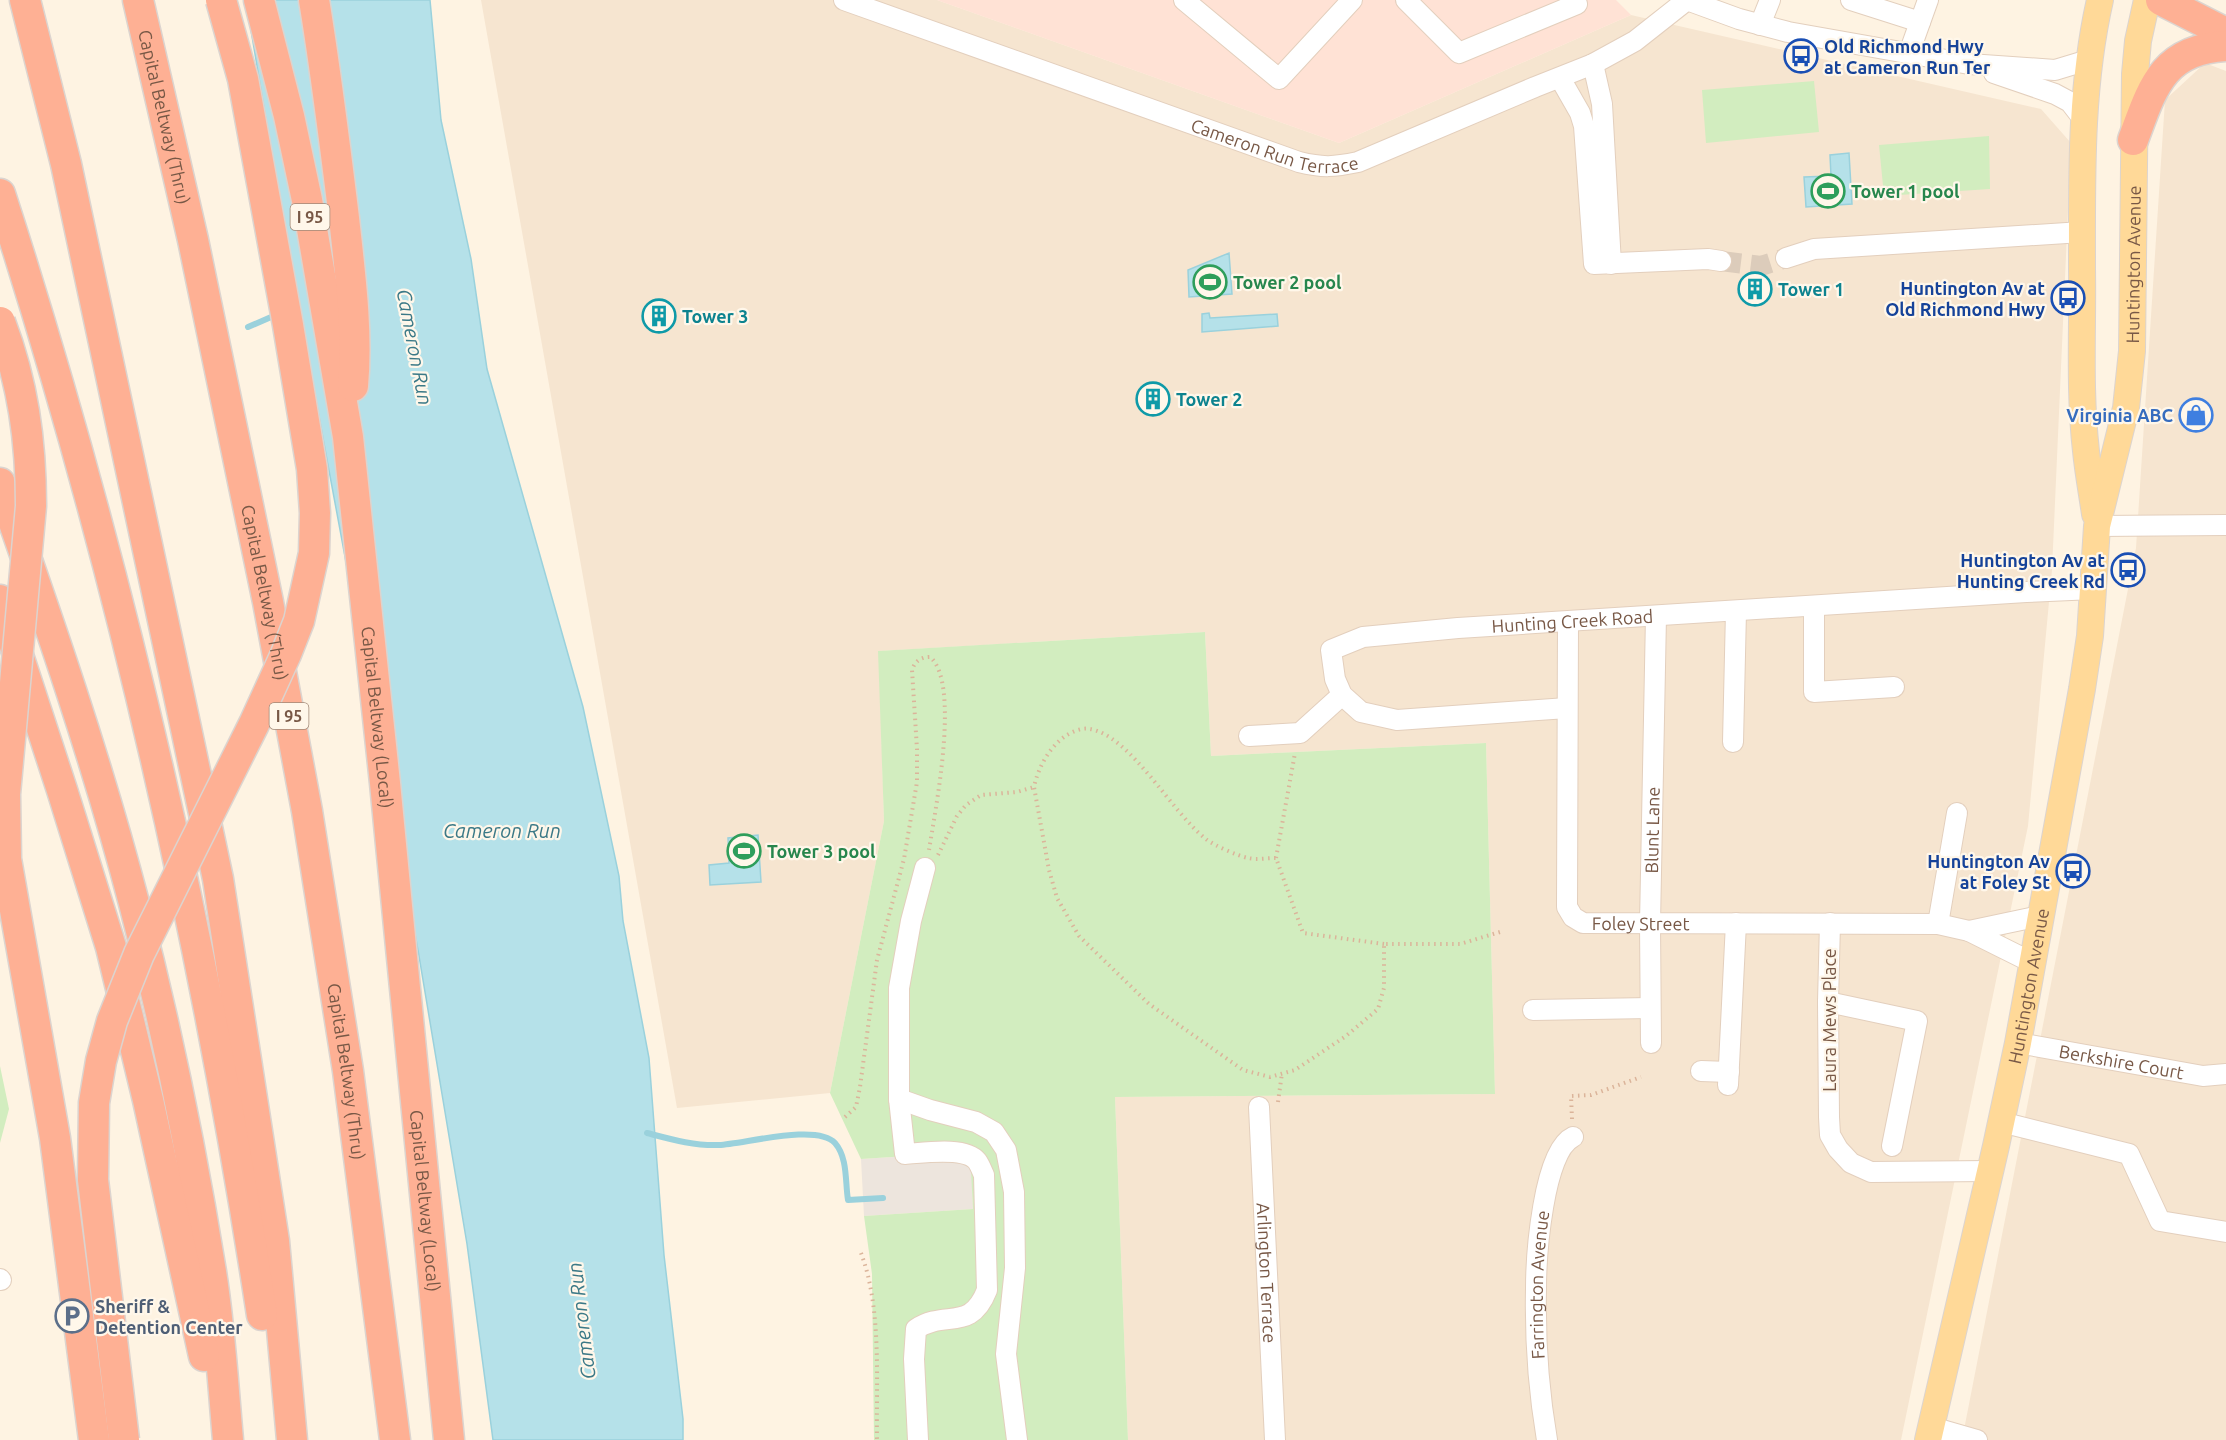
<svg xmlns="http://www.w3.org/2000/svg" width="2226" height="1440" viewBox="0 0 2226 1440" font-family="Ubuntu,sans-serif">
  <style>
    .residential { fill: #f6e5d0 }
    .commercial { fill: #ffe2d5 }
    .industrial { fill: #ede5dd }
    .green { fill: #d2edbf }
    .water { fill: #b5e1e9; stroke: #9ad1dc; stroke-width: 1.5 }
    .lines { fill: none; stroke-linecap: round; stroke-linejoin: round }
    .stream { stroke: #9ad1dc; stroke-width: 6 }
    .minor-tunnel { stroke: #dcccbb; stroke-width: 20; stroke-dasharray: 20 10; stroke-linecap: butt }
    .minor-casing { stroke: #e3cfbd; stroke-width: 22 }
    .major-casing { stroke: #dcd4cf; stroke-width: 28 }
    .highway-casing { stroke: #dcd4cf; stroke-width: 33 }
    .path { stroke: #dbb49a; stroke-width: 4; stroke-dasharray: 1.5 4.5; stroke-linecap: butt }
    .minor { stroke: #fff; stroke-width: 20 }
    .major { stroke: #ffd998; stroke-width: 26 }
    .highway { stroke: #feb094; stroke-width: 30 }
    .highway-bridge-casing { stroke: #dcd4cf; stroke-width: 33; stroke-linecap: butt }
    .highway-bridge { stroke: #feb094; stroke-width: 30 }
    .labels { text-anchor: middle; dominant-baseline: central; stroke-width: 4.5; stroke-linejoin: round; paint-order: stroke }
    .shield { fill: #fff7ea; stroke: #a08877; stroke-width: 1.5 }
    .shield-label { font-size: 16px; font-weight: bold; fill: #785846 }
    .transit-label { font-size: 18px; font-weight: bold; fill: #164399; stroke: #fff7ea; text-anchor: end }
    .street-label { font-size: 18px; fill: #785846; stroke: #fff7ea }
    .leisure-label { font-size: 18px; font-weight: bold; fill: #27864d; stroke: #fff7ea; text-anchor: start }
    .culture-label { font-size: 18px; font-weight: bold; fill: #0d838f; stroke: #fff7ea; text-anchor: start }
    .shop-label { font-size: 18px; font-weight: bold; fill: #366cbe; stroke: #fff7ea; text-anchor: end }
    .service-label { font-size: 18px; font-weight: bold; fill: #4e5e75; stroke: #fff7ea; text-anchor: start }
    .water-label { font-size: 20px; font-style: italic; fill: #3b7987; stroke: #fff7ea }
  </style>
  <rect width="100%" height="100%" fill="#fef3e2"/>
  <g class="residential">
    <path d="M 481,0 L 937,0 L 1339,143 L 1631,15 L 2041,109 L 2071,143 L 2052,570 L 2028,826 L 1901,1440 L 1128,1440 L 1115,1097 L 1495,1094 L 1486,743 L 1211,756 L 1205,632 L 879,651 L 884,821 L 830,1093 L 677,1108 Z"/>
    <path d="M 2205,63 L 2226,71 L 2226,1440 L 1962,1440 L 2136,548 L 2165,100 Z"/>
  </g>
  <path class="commercial" d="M 937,0 L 1616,0 L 1631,15 L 1339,143 Z"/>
  <path class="industrial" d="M 971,1152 L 973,1209 L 864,1216 L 861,1159 Z"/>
  <g class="green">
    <path d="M 1814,81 L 1819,132 L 1706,143 L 1702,90 Z"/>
    <path d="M 1989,136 L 1990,189 L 1884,196 L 1879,145 Z"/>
    <path d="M 1205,632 L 1211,756 L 1486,743 L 1495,1094 L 1115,1097 L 1128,1440 L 874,1440 L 872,1274 L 864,1216 L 973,1209 L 970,1152 L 861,1159 L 830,1093 L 884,821 L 878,651 Z"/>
    <path d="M 0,1066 L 9,1109 L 0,1143 Z"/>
  </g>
  <g class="water">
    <path d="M 246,0 L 430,0 L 441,120 L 471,259 L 487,369 L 583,707 L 619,876 L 623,921 L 649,1058 L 664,1255 L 683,1419 L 683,1440 L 493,1440 L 467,1244 L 418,950 L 284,228 Z"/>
    <path d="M 1849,153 L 1852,204 L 1806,207 L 1804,177 L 1831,176 L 1830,155 Z"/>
    <path d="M 1229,253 L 1232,294 L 1189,297 L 1188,270 Z"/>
    <path d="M 1209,313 L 1210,318 L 1277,314 L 1278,326 L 1202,332 L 1202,314 Z"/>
    <path d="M 758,835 L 761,882 L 710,885 L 709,865 L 729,863 L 728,838 Z"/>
  </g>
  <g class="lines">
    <g class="stream">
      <path d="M 248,327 L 278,314"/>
      <path d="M 647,1133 C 670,1139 694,1146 719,1145 C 744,1144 817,1123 835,1143 C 848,1158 845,1182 848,1200 L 883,1198"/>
    </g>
    <path class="minor-tunnel" d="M 1721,261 L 1761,266 L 1786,258"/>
    <g class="minor-casing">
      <g id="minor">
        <path id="s1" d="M 844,0 L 1299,162 C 1323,168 1334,167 1358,162 L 1535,87 L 1593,64 L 1635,41 L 1687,0"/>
        <path d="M 1184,0 L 1279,79 L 1352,0"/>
        <path d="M 1406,0 L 1459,53 L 1577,4 L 1572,0"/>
        <path d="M 1687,0 L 1739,19 L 1788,32 L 1969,64 L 2055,70 L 2088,60"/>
        <path d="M 1851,0 L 1920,22"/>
        <path d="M 1760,25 L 1770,0"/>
        <path d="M 1909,53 L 1928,0"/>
        <path d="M 1593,64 L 1602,104 L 1611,264"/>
        <path d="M 1994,73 L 2055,94 L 2070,102 L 2084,120"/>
        <path d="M 1560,78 L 1580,113 L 1584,126 L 1594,264 L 1708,259 L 1721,261"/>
        <path d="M 1786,258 L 1814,249 L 2082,232"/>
        <path d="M 2097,526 L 2226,525"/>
        <path d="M 1814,606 L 1814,692 L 1894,687"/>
        <path id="s2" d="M 1568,622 L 1567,907 L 1573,917 L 1583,923 L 1938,924 L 1969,931 L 2031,962"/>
        <path id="s3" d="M 1567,708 L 1397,720 L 1361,712 L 1342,695 L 1335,679 L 1331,650 L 1363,637 L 1458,628 L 2026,592 L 2094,589"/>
        <path d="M 1249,736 L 1300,733 L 1342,695"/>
        <path d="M 1733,742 L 1736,611"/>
        <path d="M 925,868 L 911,921 L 899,988 L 899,1099 L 930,1110 L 976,1122 L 994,1132 L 1006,1150 L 1014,1192 L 1015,1268 L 1006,1354 L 1017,1440"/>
        <path d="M 1830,923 L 1828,1002 L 1829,1117 L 1830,1135 L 1838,1149 L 1851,1163 L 1871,1172 L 1991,1171"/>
        <path d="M 1938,924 L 1957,813"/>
        <path d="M 1969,931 L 2040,916"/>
        <path d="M 1828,1002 L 1917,1021 L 1892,1146"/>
        <path d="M 1533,1010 L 1650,1008"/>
        <path id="s4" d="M 1651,1043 L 1650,924 L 1656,616"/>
        <path id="s5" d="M 2018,1043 L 2203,1076 L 2226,1074"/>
        <path d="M 1701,1071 L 1729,1072"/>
        <path d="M 1728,1085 L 1736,923"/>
        <path d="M 899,1099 L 905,1154 C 923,1153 965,1146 977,1161 C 980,1165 982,1171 984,1175 L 987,1290 C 970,1333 946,1309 916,1329 L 914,1359 L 918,1440"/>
        <path id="s6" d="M 1259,1107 L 1275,1440"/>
        <path d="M 2001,1122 L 2129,1154 L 2160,1221 L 2226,1232"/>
        <path d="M 0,1279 L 1,1280"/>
        <path d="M 1932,1427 L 1977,1440"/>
        <path id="s7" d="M 1547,1440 C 1539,1393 1535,1336 1536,1289 C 1536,1257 1543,1151 1573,1137"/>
      </g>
    </g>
    <g class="major-casing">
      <g id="major">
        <path d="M 2095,514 C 2092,493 2088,472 2086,451 C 2079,390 2083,328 2082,268 C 2082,178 2080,88 2100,0"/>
        <path id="s8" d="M 1928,1440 L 1996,1146 L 2018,1043 L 2082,689 L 2090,636 L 2097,526 L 2126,408 L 2132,351 L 2135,74 L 2138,41 L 2147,0"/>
      </g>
    </g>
    <g class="highway-casing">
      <g id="highway">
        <path d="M 25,0 L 66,164 L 218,879 L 274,1241 L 292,1440"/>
        <path id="s9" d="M 138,0 L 193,240 L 268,602 L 307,811 L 348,1071 L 395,1440"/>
        <path id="s10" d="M 259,0 L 289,116 L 307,200 L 348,437 L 385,783 L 449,1440"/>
        <path d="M 314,0 C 326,72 335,145 344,218 C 350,273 358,331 353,386"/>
        <path d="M 2161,0 L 2226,33"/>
        <path d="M 2133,140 C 2152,89 2162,49 2226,46"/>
        <path d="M 0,194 C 118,560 204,935 262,1315"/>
        <path d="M 0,483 C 49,622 97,761 134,903 C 166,1025 191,1148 211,1272 C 220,1328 223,1384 228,1440"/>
        <path d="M 0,600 L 62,790 L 111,947 L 148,1100 L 204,1356"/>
      </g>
    </g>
    <g class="path">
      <path d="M 938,855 L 957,816 L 966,805 L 981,795 L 1017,792 L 1034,787"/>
      <path d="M 1276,858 L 1295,753"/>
      <path d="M 1384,944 L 1303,933 L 1276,858 C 1267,858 1256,860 1248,858 C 1238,856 1213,845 1206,839 C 1172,813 1131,736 1090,729 C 1082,727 1071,732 1064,737 C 1049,748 1038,768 1034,787 L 1049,870 L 1057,898 L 1079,936 L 1149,1004 L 1243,1070 L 1270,1077 L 1295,1070 L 1346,1036 L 1378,1009 L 1384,988 L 1384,944 L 1460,944 L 1500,932"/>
      <path d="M 1278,1102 L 1282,1073"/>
      <path d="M 845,1117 L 856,1107 L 860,1087 L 877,960 L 904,859 L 917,782 L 917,749 L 912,670 C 915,661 921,657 930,657 C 961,683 935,811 929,850"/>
      <path d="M 1572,1119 L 1571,1096 L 1591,1095 L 1641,1077"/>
      <path d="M 861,1253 C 882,1309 876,1380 877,1440"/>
    </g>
    <use href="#minor" class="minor"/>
    <use href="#major" class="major"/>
    <use href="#highway" class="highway"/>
    <g class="highway-bridge-casing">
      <g id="highway-bridge">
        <path d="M 0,322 C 23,383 31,441 31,506 L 5,794 L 6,859 L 55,1138 L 94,1440"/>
        <path d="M 124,1440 L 93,1180 L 94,1103 L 101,1061 L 112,1021 L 139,954 L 254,724 L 286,654 L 299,621 L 314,553 L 315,513 L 312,469 L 288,325 L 243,79 L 221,0"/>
      </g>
    </g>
    <use href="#highway-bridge" class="highway-bridge"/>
  </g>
  <defs>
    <g id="bus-ring" transform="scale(1.725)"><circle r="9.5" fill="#fff7ea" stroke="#1a4fb4" stroke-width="1.5"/><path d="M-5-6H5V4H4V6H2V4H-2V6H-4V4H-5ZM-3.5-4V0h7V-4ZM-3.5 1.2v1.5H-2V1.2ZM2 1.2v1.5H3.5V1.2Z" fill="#1a4fb4"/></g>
    <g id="stadium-ring" transform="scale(1.725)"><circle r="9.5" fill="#fff7ea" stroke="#2e9e5b" stroke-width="1.5"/><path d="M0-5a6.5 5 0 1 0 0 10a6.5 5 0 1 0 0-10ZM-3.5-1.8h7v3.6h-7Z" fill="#2e9e5b"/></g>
    <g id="building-ring" transform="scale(1.725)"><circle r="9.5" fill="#fff7ea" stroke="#0f9aa8" stroke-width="1.5"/><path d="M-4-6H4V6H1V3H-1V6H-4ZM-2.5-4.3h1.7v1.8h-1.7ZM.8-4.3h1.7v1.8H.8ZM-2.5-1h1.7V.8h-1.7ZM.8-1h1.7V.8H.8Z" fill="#0f9aa8"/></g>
    <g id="shop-ring" transform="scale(1.725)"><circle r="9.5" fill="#fff7ea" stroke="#3f7fe0" stroke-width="1.5"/><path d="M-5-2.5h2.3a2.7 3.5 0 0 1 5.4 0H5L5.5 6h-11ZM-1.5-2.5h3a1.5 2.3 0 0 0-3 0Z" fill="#3f7fe0"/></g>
    <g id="parking-ring" transform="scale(1.725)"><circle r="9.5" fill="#fff7ea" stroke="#5c6f8a" stroke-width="1.5"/><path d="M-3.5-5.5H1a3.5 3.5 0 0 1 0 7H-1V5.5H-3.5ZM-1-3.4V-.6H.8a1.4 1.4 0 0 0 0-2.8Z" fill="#5c6f8a"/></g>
  </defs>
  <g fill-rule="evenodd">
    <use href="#bus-ring" x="1801" y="56"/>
    <use href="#stadium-ring" x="1828" y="191"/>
    <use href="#stadium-ring" x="1210" y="282"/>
    <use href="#building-ring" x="1755" y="289"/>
    <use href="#bus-ring" x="2068" y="298"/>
    <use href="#building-ring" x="659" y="316"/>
    <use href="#building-ring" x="1153" y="399"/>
    <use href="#shop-ring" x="2196" y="415"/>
    <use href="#bus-ring" x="2128" y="570"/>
    <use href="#stadium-ring" x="744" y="851"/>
    <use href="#bus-ring" x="2073" y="871"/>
    <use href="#parking-ring" x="72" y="1316"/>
  </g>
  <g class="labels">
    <g class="shield">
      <rect x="290.5" y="204" width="39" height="26" rx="4.5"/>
      <rect x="269.5" y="703" width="39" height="26" rx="4.5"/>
    </g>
    <g class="shield-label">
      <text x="310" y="217">I 95</text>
      <text x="289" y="716">I 95</text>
    </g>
    <g class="transit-label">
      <text x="1824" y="46" text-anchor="start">Old Richmond Hwy<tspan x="1824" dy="21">at Cameron Run Ter</tspan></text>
      <text x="2045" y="288">Huntington Av at<tspan x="2045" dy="21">Old Richmond Hwy</tspan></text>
      <text x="2105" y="560">Huntington Av at<tspan x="2105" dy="21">Hunting Creek Rd</tspan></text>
      <text x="2050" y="861">Huntington Av<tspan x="2050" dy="21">at Foley St</tspan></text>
    </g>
    <g class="street-label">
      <text stroke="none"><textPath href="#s9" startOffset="120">Capital Beltway (Thru)</textPath></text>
      <text stroke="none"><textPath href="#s1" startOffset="456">Cameron Run Terrace</textPath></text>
      <text stroke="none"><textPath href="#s8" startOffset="1196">Huntington Avenue</textPath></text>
      <text stroke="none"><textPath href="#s9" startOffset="606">Capital Beltway (Thru)</textPath></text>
      <text stroke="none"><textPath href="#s3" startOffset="524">Hunting Creek Road</textPath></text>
      <text stroke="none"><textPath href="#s10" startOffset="728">Capital Beltway (Local)</textPath></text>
      <text stroke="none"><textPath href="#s4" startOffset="213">Blunt Lane</textPath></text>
      <text stroke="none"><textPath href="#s2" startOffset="366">Foley Street</textPath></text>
      <text stroke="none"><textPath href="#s8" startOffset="465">Huntington Avenue</textPath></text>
      <text transform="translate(1829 1020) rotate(-90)">Laura Mews Place</text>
      <text stroke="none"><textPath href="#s5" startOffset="105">Berkshire Court</textPath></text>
      <text stroke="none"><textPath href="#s9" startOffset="1092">Capital Beltway (Thru)</textPath></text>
      <text stroke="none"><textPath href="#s10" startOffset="1214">Capital Beltway (Local)</textPath></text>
      <text stroke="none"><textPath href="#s6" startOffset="166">Arlington Terrace</textPath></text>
      <text stroke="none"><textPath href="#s7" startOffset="156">Farrington Avenue</textPath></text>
    </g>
    <g class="leisure-label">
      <text x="1851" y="191">Tower 1 pool</text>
      <text x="1233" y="282">Tower 2 pool</text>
      <text x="767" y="851">Tower 3 pool</text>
    </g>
    <g class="culture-label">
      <text x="1778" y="289">Tower 1</text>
      <text x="682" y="316">Tower 3</text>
      <text x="1176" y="399">Tower 2</text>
    </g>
    <g class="shop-label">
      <text x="2173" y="415">Virginia ABC</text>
    </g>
    <g class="service-label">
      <text x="95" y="1306">Sheriff &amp;<tspan x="95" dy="21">Detention Center</tspan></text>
    </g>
    <g class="water-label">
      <text transform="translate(415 347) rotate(79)">Cameron Run</text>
      <text x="502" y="830">Cameron Run</text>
      <text transform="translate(581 1321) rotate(-97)">Cameron Run</text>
    </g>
  </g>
</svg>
